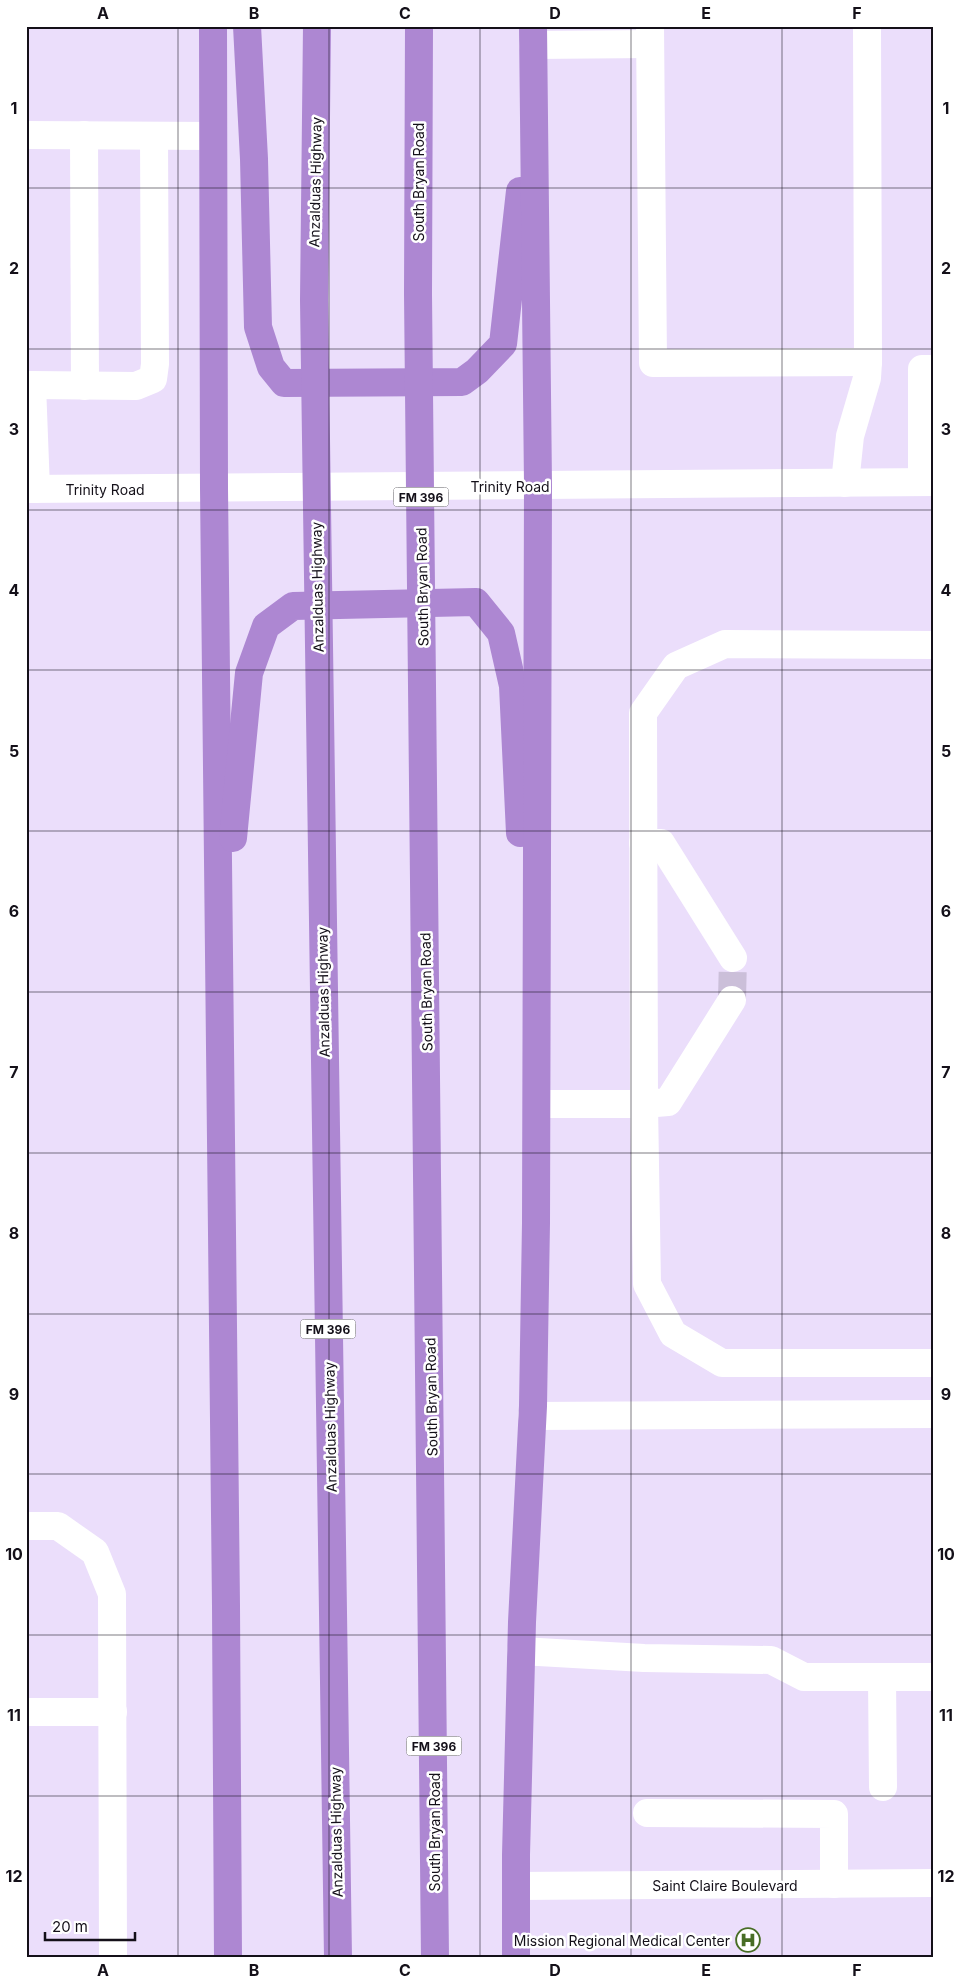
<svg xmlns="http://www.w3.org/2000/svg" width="960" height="1984" viewBox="0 0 960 1984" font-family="Inter,sans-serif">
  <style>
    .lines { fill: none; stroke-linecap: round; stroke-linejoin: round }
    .minor-tunnel { stroke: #cbbfd9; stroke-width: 28; stroke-dasharray: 28 14; stroke-linecap: butt }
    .minor { stroke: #fff; stroke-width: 28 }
    .highway { stroke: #ad87d2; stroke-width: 28 }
    .grid { fill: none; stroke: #141019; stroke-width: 1; stroke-opacity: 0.55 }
    .labels { text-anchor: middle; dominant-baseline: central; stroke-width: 5; stroke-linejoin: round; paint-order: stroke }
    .shield { fill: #fff; stroke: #5a585e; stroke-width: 1 }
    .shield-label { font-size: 12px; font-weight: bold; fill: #141019 }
    .street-label { font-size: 14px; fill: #141019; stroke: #fff }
    .poi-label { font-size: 14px; fill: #141019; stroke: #fff; text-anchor: end }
    .neatline { fill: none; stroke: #141019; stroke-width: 2 }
    .grid-label { font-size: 16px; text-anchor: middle; font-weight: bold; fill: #141019 }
  </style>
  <rect width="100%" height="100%" fill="#ebdefb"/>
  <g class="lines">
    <path class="minor-tunnel" d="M 732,1000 L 733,958"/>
    <g class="minor">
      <path d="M 650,26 L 653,363 L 868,362"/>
      <path d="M 533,45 L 650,44"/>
      <path d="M 26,135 L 213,136"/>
      <path d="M 84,135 L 85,386"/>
      <path d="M 26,385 L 32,385 L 36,489"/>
      <path d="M 32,385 L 136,386 L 153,379 L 155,364 L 154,136"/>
      <path d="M 922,482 L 922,369 L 934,369"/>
      <path d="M 845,483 L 850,436 L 867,378 L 868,362 L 867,26"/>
      <path d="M 26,489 L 934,482"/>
      <path d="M 643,843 L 661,843 L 733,958"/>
      <path d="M 732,1000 L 668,1102 L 644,1104 L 647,1284 L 673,1334 L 722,1363 L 934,1363"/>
      <path d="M 537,1104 L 644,1104 L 643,713 L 676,666 L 725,644 L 934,645"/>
      <path d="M 532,1416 L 934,1414"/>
      <path d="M 26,1526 L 58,1526 L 95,1552 L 112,1594 L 113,1958"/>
      <path d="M 521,1651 L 644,1658 L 771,1660 L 804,1677 L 934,1677"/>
      <path d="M 882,1677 L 883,1787"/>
      <path d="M 26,1712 L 113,1712"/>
      <path d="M 647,1813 L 834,1814 L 834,1884"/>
      <path d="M 516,1886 L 934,1883"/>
    </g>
    <g class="highway">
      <path d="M 213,26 L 214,488 L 226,1606 L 228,1958"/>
      <path d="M 247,26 L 254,159 L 258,327 L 271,367 L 284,383 L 462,382 L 477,371 L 503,344 L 520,191"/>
      <path d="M 317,26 L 314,300 L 338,1958"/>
      <path d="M 419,26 L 418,294 L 435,1958"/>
      <path d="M 233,838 L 249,673 L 266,626 L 293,606 L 476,602 L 501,633 L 513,686 L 520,833"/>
      <path d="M 516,1958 L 516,1855 L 522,1622 L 533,1406 L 536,1223 L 538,485 L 533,26"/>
    </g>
  </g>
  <path class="grid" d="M 178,26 L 178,1958M 329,26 L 329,1958M 480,26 L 480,1958M 631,26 L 631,1958M 782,26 L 782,1958M 26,188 L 934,188M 26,349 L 934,349M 26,510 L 934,510M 26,670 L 934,670M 26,831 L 934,831M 26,992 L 934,992M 26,1153 L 934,1153M 26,1314 L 934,1314M 26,1474 L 934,1474M 26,1635 L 934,1635M 26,1796 L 934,1796"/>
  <defs>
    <g id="hospital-ring" transform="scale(1.25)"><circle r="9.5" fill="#fff" stroke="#486d26" stroke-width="1.5"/><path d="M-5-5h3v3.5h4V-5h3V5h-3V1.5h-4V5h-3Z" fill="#486d26"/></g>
  </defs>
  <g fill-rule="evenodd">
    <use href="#hospital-ring" x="748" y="1940"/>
  </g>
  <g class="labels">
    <g class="shield">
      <rect x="393.5" y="487.5" width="55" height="19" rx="4"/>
      <rect x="300.5" y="1319.5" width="55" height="19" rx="4"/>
      <rect x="406.5" y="1736.5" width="55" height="19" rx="4"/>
    </g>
    <g class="shield-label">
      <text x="421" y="497">FM 396</text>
      <text x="328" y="1329">FM 396</text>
      <text x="434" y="1746">FM 396</text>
    </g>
    <g class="street-label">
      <text transform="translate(315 182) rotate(-89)">Anzalduas Highway</text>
      <text transform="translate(418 182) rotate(-90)">South Bryan Road</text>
      <text x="510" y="486">Trinity Road</text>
      <text x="105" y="489">Trinity Road</text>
      <text transform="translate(317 587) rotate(-91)">Anzalduas Highway</text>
      <text transform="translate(422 587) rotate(-91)">South Bryan Road</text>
      <text transform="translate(323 992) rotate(-91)">Anzalduas Highway</text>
      <text transform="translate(426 992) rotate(-91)">South Bryan Road</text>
      <text transform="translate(431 1397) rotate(-91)">South Bryan Road</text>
      <text transform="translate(330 1427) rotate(-91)">Anzalduas Highway</text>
      <text transform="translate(336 1832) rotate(-91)">Anzalduas Highway</text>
      <text transform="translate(434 1832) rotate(-90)">South Bryan Road</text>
      <text x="725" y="1885">Saint Claire Boulevard</text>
    </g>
    <g class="poi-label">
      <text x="730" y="1940">Mission Regional Medical Center</text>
    </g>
  </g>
  <rect width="960" height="1984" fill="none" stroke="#ffffff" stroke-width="55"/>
  <path d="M45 1932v8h90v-8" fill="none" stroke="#141019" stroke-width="2.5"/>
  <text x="52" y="1932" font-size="15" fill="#141019" stroke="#ffffff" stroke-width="4" paint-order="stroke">20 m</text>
  <rect x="28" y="28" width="904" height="1928" class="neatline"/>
  <g class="grid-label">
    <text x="103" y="19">A</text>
    <text x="254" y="19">B</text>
    <text x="405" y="19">C</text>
    <text x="555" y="19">D</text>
    <text x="706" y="19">E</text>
    <text x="857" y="19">F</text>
    <text x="14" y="114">1</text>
    <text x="946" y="114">1</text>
    <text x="14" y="274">2</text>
    <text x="946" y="274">2</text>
    <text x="14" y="435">3</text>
    <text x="946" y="435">3</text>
    <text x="14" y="596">4</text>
    <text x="946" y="596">4</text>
    <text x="14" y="757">5</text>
    <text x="946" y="757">5</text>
    <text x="14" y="917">6</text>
    <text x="946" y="917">6</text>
    <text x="14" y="1078">7</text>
    <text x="946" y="1078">7</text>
    <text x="14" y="1239">8</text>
    <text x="946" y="1239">8</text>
    <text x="14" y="1400">9</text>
    <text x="946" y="1400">9</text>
    <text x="14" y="1560">10</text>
    <text x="946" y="1560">10</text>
    <text x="14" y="1721">11</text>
    <text x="946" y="1721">11</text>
    <text x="14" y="1882">12</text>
    <text x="946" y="1882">12</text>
    <text x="103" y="1976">A</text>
    <text x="254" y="1976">B</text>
    <text x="405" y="1976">C</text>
    <text x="555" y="1976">D</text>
    <text x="706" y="1976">E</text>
    <text x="857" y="1976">F</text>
  </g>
</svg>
